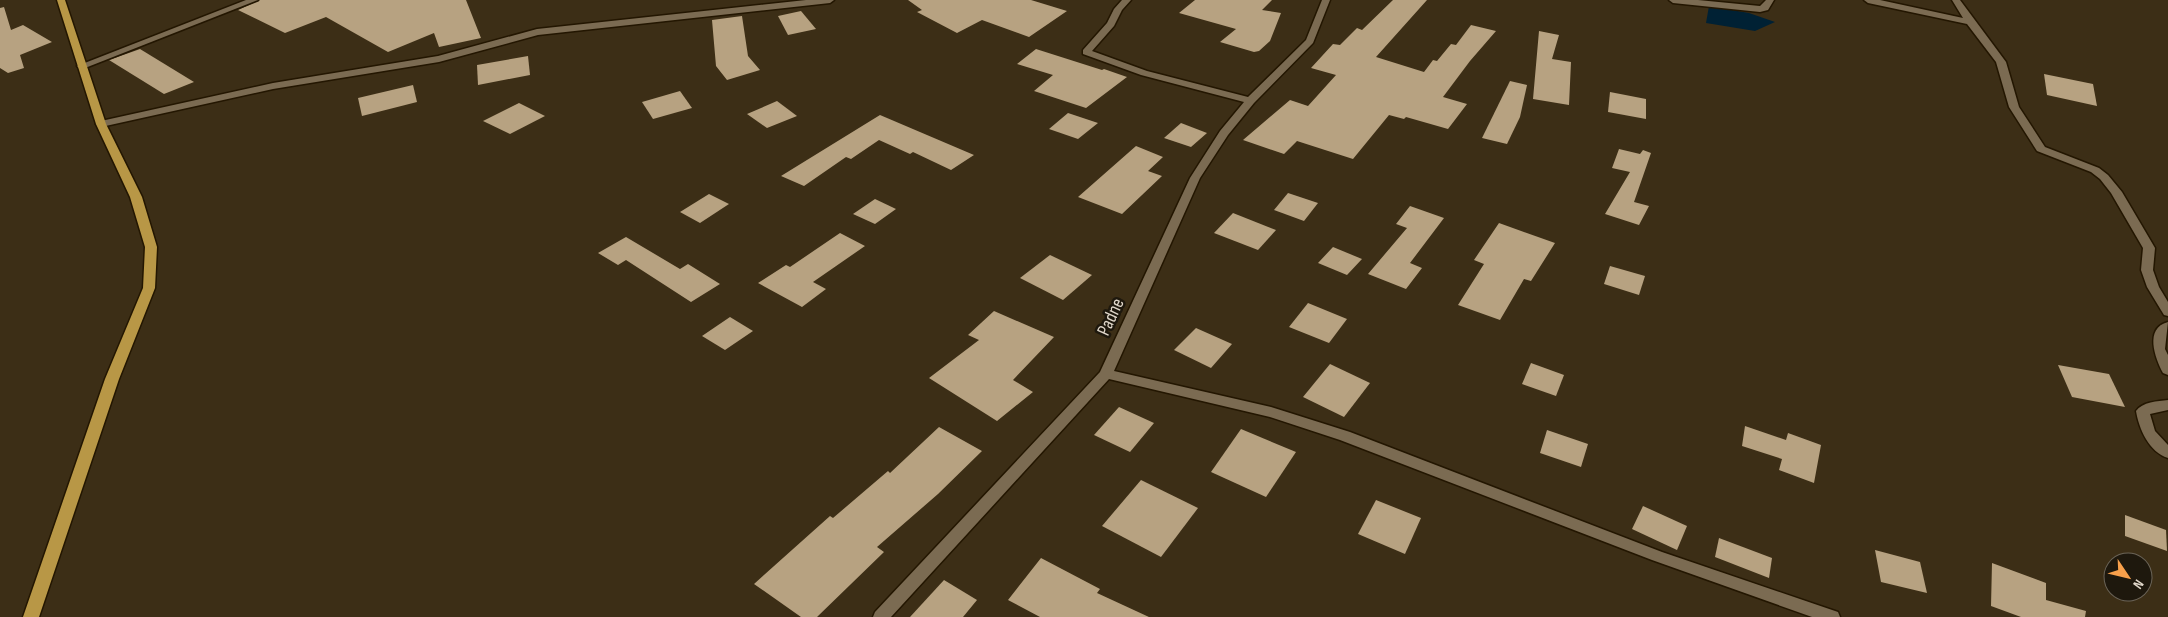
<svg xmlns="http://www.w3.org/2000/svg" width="2168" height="617" viewBox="0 0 2168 617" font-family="'Sofia Sans Condensed',sans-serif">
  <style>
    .water { fill: #002134 }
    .building { fill: #b7a281 }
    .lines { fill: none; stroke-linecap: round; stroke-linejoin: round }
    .minor-casing { stroke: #231601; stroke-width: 3 }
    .major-casing { stroke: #231601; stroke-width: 3 }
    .minor { fill: #7b6b52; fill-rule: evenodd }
    .major { fill: #b89746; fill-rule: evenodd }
    .labels { text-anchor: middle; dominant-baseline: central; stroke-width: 5; stroke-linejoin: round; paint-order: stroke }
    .street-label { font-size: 19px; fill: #dfd6c9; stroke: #1e180d }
  </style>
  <rect width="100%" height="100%" fill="#3c2e16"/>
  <path class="water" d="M 1709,6 L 1749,13 L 1775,22 L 1755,31 L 1706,23 Z"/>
  <g class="building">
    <path d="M 260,0 L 466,0 L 481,38 L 439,47 L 434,33 L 388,52 L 326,17 L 285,33 L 238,10 Z"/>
    <path d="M 908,0 L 1031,0 L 1067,11 L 1029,37 L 982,20 L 957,33 L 917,12 L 922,10 Z"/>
    <path d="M 1195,0 L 1272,0 L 1262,10 L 1281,13 L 1270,41 L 1259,51 L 1254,52 L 1220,42 L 1236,29 L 1179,13 Z"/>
    <path d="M 1393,0 L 1427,0 L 1376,57 L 1424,72 L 1433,60 L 1437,61 L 1451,44 L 1456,45 L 1471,25 L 1496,31 L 1470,61 L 1443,97 L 1467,104 L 1448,129 L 1406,117 L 1404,119 L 1389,115 L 1353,159 L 1297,141 L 1284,154 L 1243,140 L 1290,100 L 1308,106 L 1336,75 L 1311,68 L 1333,44 L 1340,45 L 1357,28 L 1362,30 Z"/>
    <path d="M 4,7 L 11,30 L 23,25 L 52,42 L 20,55 L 24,68 L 8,73 L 0,68 L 0,8 Z"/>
    <path d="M 801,11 L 816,29 L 788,35 L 778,16 Z"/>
    <path d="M 742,16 L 748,56 L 760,70 L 727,80 L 716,66 L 712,20 Z"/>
    <path d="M 1539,31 L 1559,35 L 1552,59 L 1571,62 L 1569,105 L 1533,99 Z"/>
    <path d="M 140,49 L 194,82 L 164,94 L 109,60 Z"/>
    <path d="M 1036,49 L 1102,70 L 1104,69 L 1127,77 L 1086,108 L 1034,91 L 1053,75 L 1017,64 Z"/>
    <path d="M 528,56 L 530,75 L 478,85 L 477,65 Z"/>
    <path d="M 2044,74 L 2093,84 L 2097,106 L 2047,95 Z"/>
    <path d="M 1510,81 L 1527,85 L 1520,117 L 1507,144 L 1482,138 Z"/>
    <path d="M 413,85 L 417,102 L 362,116 L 358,98 Z"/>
    <path d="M 680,91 L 692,108 L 653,119 L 642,102 Z"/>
    <path d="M 1610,92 L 1646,99 L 1646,119 L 1608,112 Z"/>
    <path d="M 777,101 L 797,116 L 767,128 L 747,114 Z"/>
    <path d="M 519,103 L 545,116 L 510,134 L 483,121 Z"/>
    <path d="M 1068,113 L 1098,123 L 1078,139 L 1049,129 Z"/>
    <path d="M 880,115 L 974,155 L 951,170 L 913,152 L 910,154 L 879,140 L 851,159 L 846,157 L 804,186 L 781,176 Z"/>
    <path d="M 1181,123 L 1207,133 L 1191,147 L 1164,138 Z"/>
    <path d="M 1136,146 L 1163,157 L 1148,171 L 1162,176 L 1122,214 L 1078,197 Z"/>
    <path d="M 1619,149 L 1640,154 L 1643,150 L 1651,153 L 1634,202 L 1649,206 L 1639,225 L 1605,214 L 1630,172 L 1612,168 Z"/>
    <path d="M 1288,193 L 1318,203 L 1304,221 L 1274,210 Z"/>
    <path d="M 709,194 L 729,204 L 700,223 L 680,212 Z"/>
    <path d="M 875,199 L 896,209 L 875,224 L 853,214 Z"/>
    <path d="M 1410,206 L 1444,218 L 1410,263 L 1422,268 L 1406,289 L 1368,274 L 1407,228 L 1396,224 Z"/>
    <path d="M 1233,213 L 1276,230 L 1258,250 L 1214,233 Z"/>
    <path d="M 1499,223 L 1555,243 L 1531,281 L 1524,279 L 1500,320 L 1458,305 L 1484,264 L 1474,260 Z"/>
    <path d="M 840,233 L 865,246 L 813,282 L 826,289 L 802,307 L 758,283 L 786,265 L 790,267 Z"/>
    <path d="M 626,237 L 680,269 L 688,264 L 720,284 L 691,302 L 626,260 L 618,265 L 598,253 Z"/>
    <path d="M 1333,247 L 1362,259 L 1347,275 L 1318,263 Z"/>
    <path d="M 1050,255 L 1092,275 L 1063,300 L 1020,278 Z"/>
    <path d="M 1610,266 L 1645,276 L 1639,295 L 1604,284 Z"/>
    <path d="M 1308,303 L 1347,319 L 1329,343 L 1289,327 Z"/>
    <path d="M 994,311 L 1054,337 L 1013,380 L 1033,392 L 997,421 L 929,378 L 979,340 L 968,335 Z"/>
    <path d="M 730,317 L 753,331 L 725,350 L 702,336 Z"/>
    <path d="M 1196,328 L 1232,344 L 1211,368 L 1174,350 Z"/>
    <path d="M 1531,363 L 1564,375 L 1556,396 L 1522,384 Z"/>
    <path d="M 1330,364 L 1370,383 L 1344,417 L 1303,397 Z"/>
    <path d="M 2058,365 L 2109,374 L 2125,407 L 2072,397 Z"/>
    <path d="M 1119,407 L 1154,423 L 1130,452 L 1094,435 Z"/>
    <path d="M 1745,426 L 1786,440 L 1788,433 L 1821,445 L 1814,483 L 1779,470 L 1782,459 L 1742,446 Z"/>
    <path d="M 939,427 L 982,451 L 938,494 L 877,547 L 884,552 L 817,617 L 801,617 L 754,584 L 830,516 L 833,518 L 888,471 L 890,473 Z"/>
    <path d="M 1241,429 L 1296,452 L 1266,497 L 1211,472 Z"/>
    <path d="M 1547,430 L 1588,444 L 1581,467 L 1540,453 Z"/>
    <path d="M 1141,480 L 1198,508 L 1161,557 L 1102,526 Z"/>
    <path d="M 1376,500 L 1421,518 L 1405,554 L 1358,534 Z"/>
    <path d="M 1643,506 L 1687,526 L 1677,550 L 1632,529 Z"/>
    <path d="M 2125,515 L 2166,530 L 2167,551 L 2125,536 Z"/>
    <path d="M 1719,538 L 1772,558 L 1769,578 L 1715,557 Z"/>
    <path d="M 1875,550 L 1920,562 L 1927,593 L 1881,582 Z"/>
    <path d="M 1041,558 L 1100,589 L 1097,593 L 1149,617 L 1040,617 L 1008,600 Z"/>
    <path d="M 1992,563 L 2046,583 L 2046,600 L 2086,611 L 2085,617 L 2021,617 L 1991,606 Z"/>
    <path d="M 944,580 L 977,600 L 963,617 L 910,617 Z"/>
  </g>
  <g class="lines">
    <g class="minor-casing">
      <g id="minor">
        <path d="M 246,0 L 258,0 L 85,68 L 79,68 L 77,66 Z"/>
        <path d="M 806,0 L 834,0 L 830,3 L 538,35 L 439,62 L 273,89 L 101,127 L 96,124 L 101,121 L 273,83 L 438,56 L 537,29 Z"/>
        <path d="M 1122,0 L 1131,0 L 1122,10 L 1114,26 L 1092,51 L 1147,71 L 1248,97 L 1306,40 L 1322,0 L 1330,0 L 1313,43 L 1254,103 L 1228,135 L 1200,178 L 1114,371 L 1271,407 L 1350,432 L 1662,552 L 1838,612 L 1840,617 L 1812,617 L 1652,560 L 1340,440 L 1270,417 L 1109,379 L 891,617 L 873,617 L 875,612 L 1100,372 L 1190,178 L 1220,131 L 1244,102 L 1141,75 L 1083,54 L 1083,50 L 1107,23 L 1114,9 Z"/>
        <path d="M 1669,0 L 1698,0 L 1760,6 L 1766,0 L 1774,0 L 1768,10 L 1760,12 L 1673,3 Z"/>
        <path d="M 1864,0 L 1880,0 L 1963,18 L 1952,0 L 1960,0 L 2006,62 L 2019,107 L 2045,147 L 2099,168 L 2108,175 L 2122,192 L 2155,248 L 2153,270 L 2159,287 L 2168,302 L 2168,316 L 2164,315 L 2147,287 L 2141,270 L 2143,248 L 2111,193 L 2100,179 L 2091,172 L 2037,151 L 2009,107 L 1996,62 L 1967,24 L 1868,3 Z"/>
        <path d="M 2168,322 L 2165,349 L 2168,355 L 2168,375 L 2163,373 C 2155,358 2144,328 2168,322 Z"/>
        <path d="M 2168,400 L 2168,410 L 2150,414 L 2155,431 L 2168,445 L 2168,458 C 2149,452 2139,429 2136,411 C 2142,402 2158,401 2168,400 Z"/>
      </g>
    </g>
    <g class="major-casing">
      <path id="major" d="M 57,0 L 65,0 L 106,124 L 142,197 L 157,247 L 155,288 L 119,379 L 39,617 L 23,617 L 105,379 L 143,288 L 145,247 L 130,197 L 96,124 Z"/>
    </g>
    <use href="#minor" class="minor"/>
    <use href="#major" class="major"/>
  </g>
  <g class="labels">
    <g class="street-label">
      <text transform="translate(1111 317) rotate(-65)">Padne</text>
    </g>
  </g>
  <g transform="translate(2128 577) rotate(125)"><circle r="24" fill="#1e180d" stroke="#6b6458"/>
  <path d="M0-4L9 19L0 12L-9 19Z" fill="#f8a04b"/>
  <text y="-8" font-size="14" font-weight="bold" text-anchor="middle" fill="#dfd6c9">N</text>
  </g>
</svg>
